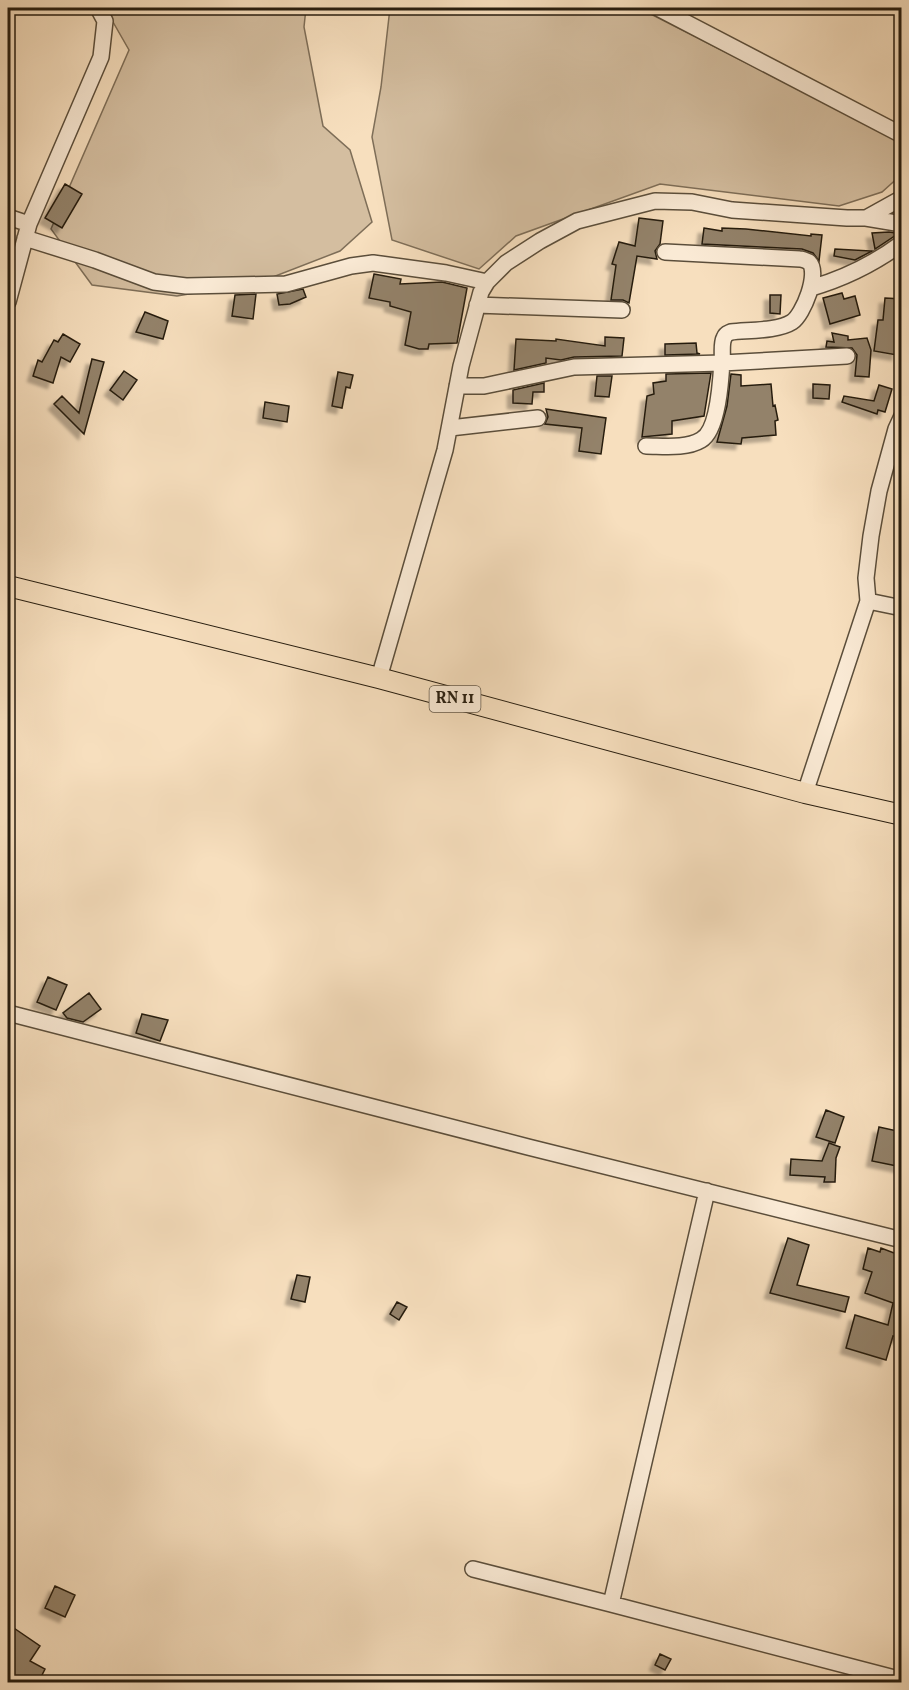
<svg xmlns="http://www.w3.org/2000/svg" width="909" height="1690" font-family="Vollkorn,serif">
  <style>
    .green { fill: #d4bea0; stroke: #7e6e58; stroke-width: 1.5 }
    .building { fill: #93826a; stroke: #271d0f; stroke-width: 1.5; filter: url(#shadow) }
    .lines { fill: none; stroke-linecap: round; stroke-linejoin: round }
    .minor-casing { stroke: #5b4e3b; stroke-width: 18 }
    .major-casing { stroke: #271d0f; stroke-width: 22 }
    .minor { stroke: #faead5; stroke-width: 15 }
    .major { stroke: #f7dfbe; stroke-width: 20 }
    .labels { text-anchor: middle; dominant-baseline: central; stroke-width: 4.5; stroke-linejoin: round; paint-order: stroke }
    .shield { fill: #faead5; stroke: #665a4a; stroke-width: 1.5 }
    .shield-label { font-size: 16px; font-weight: bold; fill: #271d0f }
  </style>
  <defs>
    <filter id="shadow"><feDropShadow dx="-5.5" dy="5.5" stdDeviation="1.5" flood-color="#0004"/></filter>
  </defs>
  <rect width="100%" height="100%" fill="#f7dfbe"/>
  <filter id="stains"><feTurbulence type="fractalNoise" baseFrequency=".00333" numOctaves="4"/><feColorMatrix values="0 0 0 0 .2 0 0 0 0 .09 0 0 0 0 .02 0 0 0 .5 -.17"/></filter>
  <radialGradient id="worn" r=".72"><stop offset=".6" stop-color="#630" stop-opacity="0"/><stop offset="1" stop-color="#630" stop-opacity=".3"/></radialGradient>
  <path class="green" d="M105,8H306L304,27L323,126L350,150L372,222L340,251L260,282L177,296L92,285L51,229L129,50Z
    M390,8H639L901,142V175L882,192L839,206L660,184L516,236L479,269L392,240L372,137L381,87Z"/>
  <path class="building" d="M65,184L82,194L62,228L45,218Z
    M639,218L663,221L660,244L655,251L657,259L637,256L629,303L623,300H611L616,265L612,264L619,242L635,246Z
    M704,228L722,231V228L746,229L811,236V234L822,235L819,261L813,253L802,249L702,244Z
    M889,232L896,233V235L875,249L872,233Z
    M835,249L872,251L855,260L834,256Z
    M374,274L401,279L400,284L442,282L467,288L457,343L429,344L428,349H419L405,345L411,312L390,306V302L369,298Z
    M303,289L306,297L290,304L279,305L277,294Z
    M842,293L844,299L855,296L860,315L830,324L823,298Z
    M256,294L253,319L232,316L235,295Z
    M770,295H781L780,314L770,313Z
    M885,298L902,299V327L897,355L874,351L878,320H883Z
    M145,312L168,321L163,339L136,332Z
    M832,333L848,336V340L867,338L871,350L869,377L855,376L857,355L852,348L826,347L827,341L834,342Z
    M63,334L80,344L70,362L61,357L53,383L33,376L38,360L42,362L54,340L58,342Z
    M605,337L624,338L622,356L574,357L561,360L546,358V363L514,370L516,339L556,341V339L605,346Z
    M696,343L697,353L700,354L665,355V344Z
    M92,359L104,362L84,434L54,404L62,396L79,413Z
    M124,371L137,380L123,400L110,390Z
    M338,372L353,375L350,388L346,387L342,408L332,406Z
    M711,373L704,416L672,421V434L642,437L647,396L654,394L653,383L666,381V374Z
    M731,374L741,375V386L771,384L773,406L775,405L778,420L775,421L776,435L742,438L741,444L717,442L727,406Z
    M597,376H612L609,397L595,396Z
    M544,383V392H533L532,404L513,403V390Z
    M813,384L830,385L829,399L813,398Z
    M879,385L892,389L885,412L878,410L877,414L842,402L844,396L874,401Z
    M265,402L289,406L287,422L263,418Z
    M546,409L606,418L601,454L579,451L582,428L545,424L548,417Z
    M48,977L67,985L56,1010L37,1002Z
    M89,993L101,1009L83,1022L67,1018L63,1013Z
    M142,1014L168,1020L160,1041L136,1033Z
    M826,1110L844,1117L835,1143L816,1137Z
    M879,1127L902,1132V1167L872,1161Z
    M829,1143L840,1147L836,1158L835,1182H824L825,1177L790,1175L791,1159L822,1161Z
    M788,1238L809,1245L797,1285L849,1297L845,1312L770,1293Z
    M868,1248L880,1252L881,1248L902,1256V1272L897,1283L902,1284V1338L893,1336L886,1360L846,1348L855,1315L888,1325L893,1303L865,1293L872,1272L863,1269Z
    M297,1275L310,1277L305,1302L291,1299Z
    M397,1302L407,1307L399,1320L390,1314Z
    M55,1586L75,1595L65,1617L45,1608Z
    M8,1624L40,1646L30,1661L45,1669L38,1683H8Z
    M660,1654L671,1659L665,1670L655,1665Z"/>
  <g class="lines">
    <defs>
      <path id="minor" d="M658,8L902,135
        M8,217L29,224
        M866,218L902,224
        M25,238L95,260L154,282L186,286L286,284L351,266L373,263L446,273L487,282
        M811,288C842,279 875,263 902,243
        M8,302L29,224L101,57L105,21L98,8
        M477,305L622,310
        M457,386H484L574,367L722,363L847,356
        M450,428L538,418
        M646,446C663,446 686,449 701,440C718,431 721,379 722,361C723,354 721,344 724,338C726,333 727,334 731,332C748,330 778,331 792,322C803,315 820,273 809,262C807,261 802,259 800,259L665,252
        M868,601L866,578L871,536L879,491L896,429L902,416
        M379,678L445,450L461,366L481,292L487,282L506,263L540,241L577,221L655,201L692,202L732,210L847,218H866L902,198
        M805,793L868,601L902,608
        M8,1013L528,1147L902,1240
        M707,1191L611,1604L902,1680
        M473,1569L611,1604"/>
      <path id="major" d="M8,586L379,678L805,793L902,815"/>
    </defs>
    <use href="#minor" class="minor-casing"/>
    <use href="#major" class="major-casing"/>
    <use href="#minor" class="minor"/>
    <use href="#major" class="major"/>
  </g>
  <g class="labels">
    <rect class="shield" x="429.5" y="686" width="51" height="26" rx="4.5"/>
    <g class="shield-label">
      <text x="455" y="699">RN 11</text>
    </g>
  </g>
  <rect width="909" height="1690" fill="none" stroke="#f7dfbe" stroke-width="30"/>
  <rect x="9" y="9" width="891" height="1672" fill="none" stroke="#271d0f" stroke-width="3"/>
  <rect x="15" y="15" width="879" height="1660" fill="none" stroke="#271d0f" stroke-width="1.5"/>
  <rect width="100%" height="100%" filter="url(#stains)"/>
  <rect width="100%" height="100%" fill="url(#worn)"/>
</svg>
